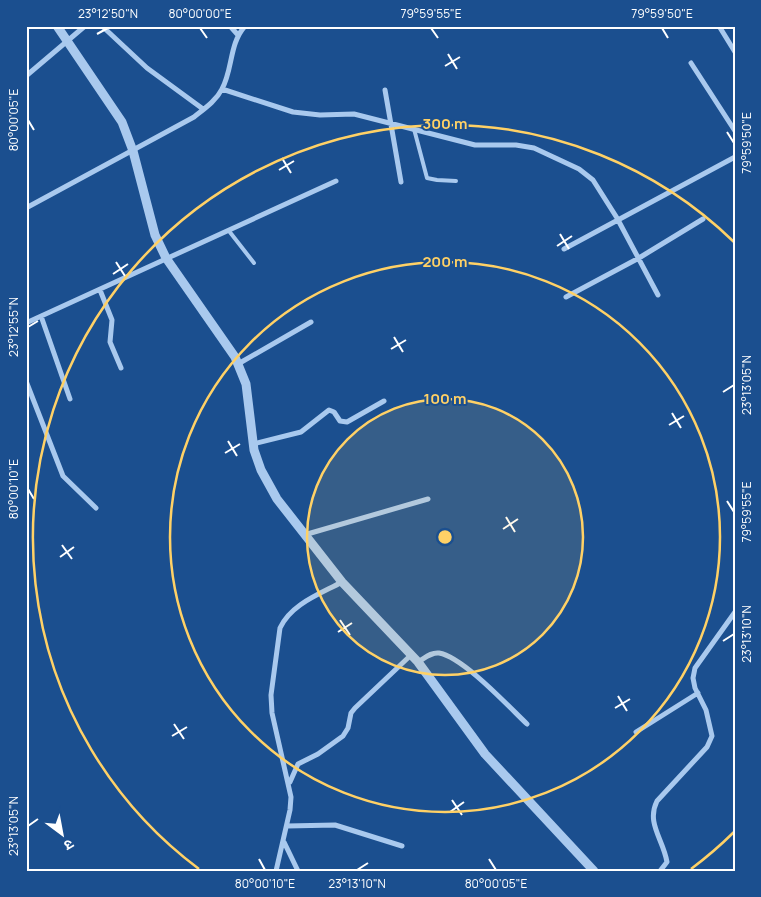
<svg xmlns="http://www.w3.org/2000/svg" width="761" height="897" font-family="Manrope,'Noto Sans Devanagari',sans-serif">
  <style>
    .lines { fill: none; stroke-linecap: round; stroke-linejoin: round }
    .service { stroke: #a9c9ee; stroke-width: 4 }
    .minor { stroke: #a9c9ee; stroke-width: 5 }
    .tertiary { stroke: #a9c9ee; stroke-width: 9 }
    .ticks { fill: none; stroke: #fff; stroke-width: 2 }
    .ring { fill: none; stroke: #ffd166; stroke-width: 2.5 }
    .centre { fill: #ffd166; stroke: #1b4f8f; stroke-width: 2.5 }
    .ring-label { font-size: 15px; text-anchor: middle; font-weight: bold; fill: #ffd166; stroke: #1b4f8f; stroke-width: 4; stroke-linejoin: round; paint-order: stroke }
    .neatline { fill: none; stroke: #fff; stroke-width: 2 }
    .ticks-label { font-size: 12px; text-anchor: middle; fill: #fff }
  </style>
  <rect width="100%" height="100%" fill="#1b4f8f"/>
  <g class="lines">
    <path class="service" d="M414,129L427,178L437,180L456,181
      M229,231L254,263"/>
    <path class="minor" d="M102,26L147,68L203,109
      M230,26L238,35
      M719,26L735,52
      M691,63L735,131
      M26,76L85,26
      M222,89L293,112L320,115L354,114L475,145H516L534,148L579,169L593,180L617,218L658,295
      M385,90L401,182
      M26,208L194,117C204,109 216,101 222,89C233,69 229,44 245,26
      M564,249L735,157
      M100,290L112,320L110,342L121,368
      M566,297L639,258L703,219
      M41,316L70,399
      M26,323L336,181
      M238,364L311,322
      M26,381L63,476L96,508
      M253,444L301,432L329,410L334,412L340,421L347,422L384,401
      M304,535L428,499
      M418,662C425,658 431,652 439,653C463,657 509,707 527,724
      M636,732L698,693
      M290,782L298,764L318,754L343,736L348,728L351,713L355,708L411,655
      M287,826L335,825L402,846
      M284,842L298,871
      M276,871L290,810L291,797L272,713L271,695L280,628C291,604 320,594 342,582
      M660,871L667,862C663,839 646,823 657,801L707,747L712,736L706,710L695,688L693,678L695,668L735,612"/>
    <path class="tertiary" d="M57,26L122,122L133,151L155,235L166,258L235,357L246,384L254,450L261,470L277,499L342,582L418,662L485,754L594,871"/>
  </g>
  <path class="ticks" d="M200,28L207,38M431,28L438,38M662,28L668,38M97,34L108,28M448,54L457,69M445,66L460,57M28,120L34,130M727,132L734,143M282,158L291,173M279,170L294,161M560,234L569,249M557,246L572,236M116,262L125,276M113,274L128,264M28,327L38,321M394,337L403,352M391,349L406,340M723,392L734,385M672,413L681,428M669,425L684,416M228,441L237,456M225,453L240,444M28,489L34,499M727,501L734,512M506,517L515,532M503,529L518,519M62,545L72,559M60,557L74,547M340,620L350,635M338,632L352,623M723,641L734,634M618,696L627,711M615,708L630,699M174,724L184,739M172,736L187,727M452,800L462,815M450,812L464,802M28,826L38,819M259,859L265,870M489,859L496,870M357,870L368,863"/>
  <circle cx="445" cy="537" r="138" fill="#ffd166" fill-opacity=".12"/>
  <g class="ring">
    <circle cx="445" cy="537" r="138"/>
    <circle cx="445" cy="537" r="275"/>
    <path d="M734 832A413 413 0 0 1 691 869M199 869A413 413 0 1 1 734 242"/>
  </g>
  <circle cx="445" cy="537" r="8" class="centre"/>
  <g class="ring-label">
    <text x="445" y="129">300 m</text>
    <text x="445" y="267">200 m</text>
    <text x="445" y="404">100 m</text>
  </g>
  <rect width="761" height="897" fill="none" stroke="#1b4f8f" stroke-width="55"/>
  <g transform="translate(62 834) rotate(148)" stroke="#1b4f8f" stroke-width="4" paint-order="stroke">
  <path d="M0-4L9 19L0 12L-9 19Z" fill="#ffffff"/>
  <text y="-8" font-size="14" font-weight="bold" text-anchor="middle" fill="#ffffff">उ</text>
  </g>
  <rect x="28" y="28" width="706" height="842" class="neatline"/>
  <g class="ticks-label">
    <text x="108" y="18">23°12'50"N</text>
    <text x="200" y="18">80°00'00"E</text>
    <text x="431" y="18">79°59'55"E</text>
    <text x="662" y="18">79°59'50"E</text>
    <text transform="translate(14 120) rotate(-90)" y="4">80°00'05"E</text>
    <text transform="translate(747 143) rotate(-90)" y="4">79°59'50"E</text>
    <text transform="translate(14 327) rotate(-90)" y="4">23°12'55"N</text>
    <text transform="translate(747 385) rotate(-90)" y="4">23°13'05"N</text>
    <text transform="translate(14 489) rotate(-90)" y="4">80°00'10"E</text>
    <text transform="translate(747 512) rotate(-90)" y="4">79°59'55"E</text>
    <text transform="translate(747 634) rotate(-90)" y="4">23°13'10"N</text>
    <text transform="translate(14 826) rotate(-90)" y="4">23°13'05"N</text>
    <text x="265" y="888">80°00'10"E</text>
    <text x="357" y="888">23°13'10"N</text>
    <text x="496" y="888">80°00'05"E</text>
  </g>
</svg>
